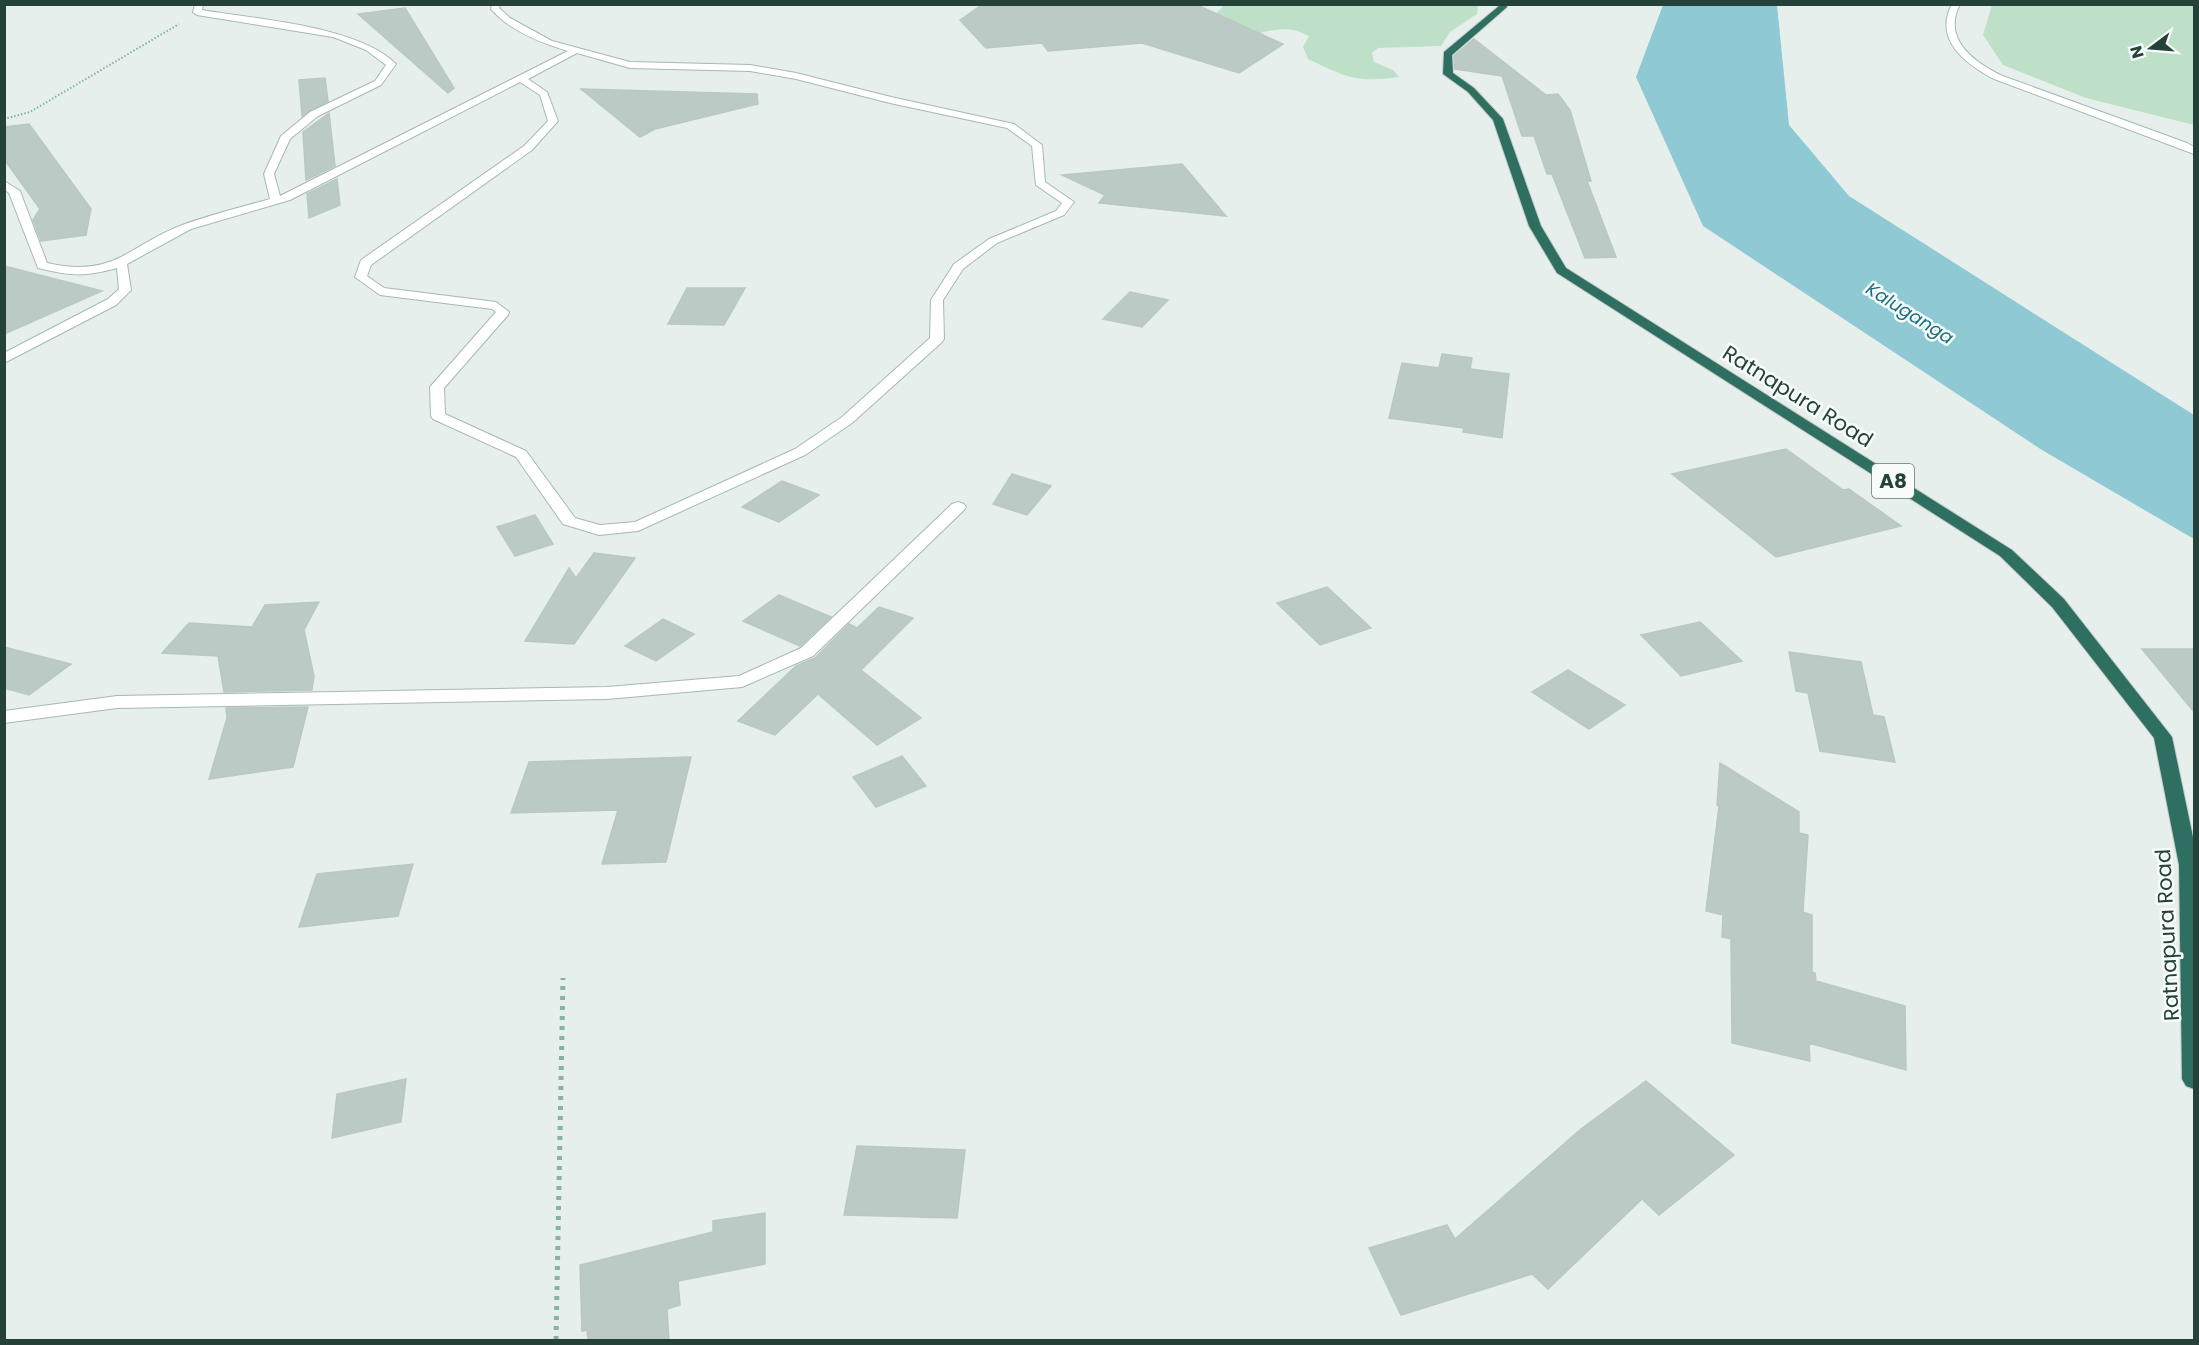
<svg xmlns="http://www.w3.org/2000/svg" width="2199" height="1345" font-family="Poppins,sans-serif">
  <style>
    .green { fill: #bfe0c8 }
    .water { fill: #8ec9d4 }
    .building { fill: #bbcac4; stroke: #b8c9c2; stroke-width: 1.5 }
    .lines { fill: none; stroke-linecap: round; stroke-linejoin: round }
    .street-casing { stroke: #a8b8b2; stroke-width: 2 }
    .secondary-casing { stroke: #a4bbb3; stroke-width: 2 }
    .highway-casing { stroke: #c2cac8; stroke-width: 2 }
    .path-far1 { stroke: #86b3a5; stroke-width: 2; stroke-dasharray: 1.5 2; stroke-linecap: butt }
    .path { stroke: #86b3a5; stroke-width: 5; stroke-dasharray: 4 6; stroke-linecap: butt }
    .street { fill: #fff; fill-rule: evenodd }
    .secondary { fill: #fff; fill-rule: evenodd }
    .highway { fill: #2f6f62; fill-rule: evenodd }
    .labels { text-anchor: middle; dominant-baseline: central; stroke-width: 5; stroke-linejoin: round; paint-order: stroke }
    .far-water-label { font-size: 18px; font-style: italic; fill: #1c6f80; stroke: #f7fbf9 }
    .shield { fill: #f7fbf9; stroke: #637a73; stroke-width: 1.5 }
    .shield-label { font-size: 20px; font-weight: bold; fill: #24423a }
    .street-label { font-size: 21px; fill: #24423a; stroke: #f7fbf9 }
  </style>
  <rect width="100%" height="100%" fill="#e6efeb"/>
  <path class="green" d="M1218,5H1478L1477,14L1450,32L1441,46L1378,48L1372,53L1374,62L1393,70L1399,77C1355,83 1346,77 1308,59L1303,47L1309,36C1288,24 1269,30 1248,37L1214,15L1223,7Z
    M1992,5H2194V125L2086,98L2003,65L1983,35Z"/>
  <path class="water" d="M1663,5H1777L1789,125L1849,196L2194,415V539L2042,450L1703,226L1636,77Z"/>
  <path class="building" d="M983,4H1195L1283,44L1239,73L1142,43L1048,51L1042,43L986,48L960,20Z
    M405,8L454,88L448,93L358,14Z
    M1474,39L1546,95L1558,94L1570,110L1591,181H1587L1616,257L1585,258L1552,174H1547L1534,136H1522L1502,76L1455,69L1454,56Z
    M325,78L328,101L302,116L299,80Z
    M581,89L757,94L758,104L655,129L640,137Z
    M329,113L335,166L306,180L303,132Z
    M29,124L91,209L86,235L41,241L33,220L40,209L4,159V127Z
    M1182,164L1226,216L1099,203L1105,195L1062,175Z
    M337,179L340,205L309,218L307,194Z
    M4,266L102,291L4,334Z
    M687,288H745L724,325L668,324Z
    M1130,292L1168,300L1142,327L1103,319Z
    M1442,354L1472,358L1470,369L1509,374L1502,438L1463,432L1464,428L1389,418L1402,363L1439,368Z
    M1786,449L1843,490L1849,489L1901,526L1776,557L1672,474Z
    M1012,474L1051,486L1027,515L993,504Z
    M782,481L819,495L779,522L742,507Z
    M535,515L553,544L515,556L497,527Z
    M594,553L635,558L574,644L525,641L569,568L576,578Z
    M1327,587L1371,628L1320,645L1277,603Z
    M779,595L831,617L800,646L743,621Z
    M319,602L304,630L314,676L312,690L224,692L218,656L162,653L189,623L252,627L265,605Z
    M879,607L913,618L861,670L921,718L877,745L818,694L775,735L738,721L796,666L815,658L849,624L857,628Z
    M663,619L694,634L656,661L625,646Z
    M1700,622L1742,661L1681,676L1641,635Z
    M4,647L71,664L29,695L4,688Z
    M2142,649H2194V712Z
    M1789,652L1861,662L1873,715L1884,717L1895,762L1820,751L1808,693L1796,691Z
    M1568,670L1625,705L1589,729L1532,692Z
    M308,707L293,767L209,779L227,718L226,708Z
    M902,756L926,786L876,807L853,777Z
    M691,757L666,862L602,864L618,810L511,813L529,762Z
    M1720,763L1799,812V833L1808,835L1803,912L1812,915V972L1815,973L1816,981L1905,1006L1906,1070L1809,1043L1810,1061L1732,1043L1731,939L1722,937L1723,915L1706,911L1719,806L1717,805Z
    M413,864L398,916L299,927L317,874Z
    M406,1079L401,1122L332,1138L337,1094Z
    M1646,1081L1734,1155L1659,1215L1642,1199L1548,1289L1532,1274L1401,1315L1369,1248L1447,1225L1455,1239L1581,1129Z
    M857,1146L965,1150L957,1218L844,1215Z
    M765,1213V1264L678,1281L680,1305L667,1309L669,1341H588L587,1330L582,1331L580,1265L713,1232V1221Z"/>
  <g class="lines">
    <defs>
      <path id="street" d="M195,4H203L202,10C255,19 358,26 396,64L381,85L318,116L290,139L274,174L280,196L568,51C541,43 510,31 491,9L492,4H500L499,8L510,18L552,41L630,62L750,65L796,73L891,97L1014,124L1042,145L1045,182L1074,202L1064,215L997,243L963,269L943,300L944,339L942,342L852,423L805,455L638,531L599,535L563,524L516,457L433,419L431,416L430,387L496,312L492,309L380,295L355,277L361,260L524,146L548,121L540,95L520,82L290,200L191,229L127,264L131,290L116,305L4,363V353L108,299L119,289L117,268C84,277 71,276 38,268L9,193L4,189V181L20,191L47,263C116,279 129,244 185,224C213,214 242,207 270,199L264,174L281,136L310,112L375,81L386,65L366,50L333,37L197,15L193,12ZM577,53L630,68L750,71L796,79L890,103L1007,128L1032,146L1036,185L1062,203L1056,211L989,239L954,264L931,300L930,338L842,417L795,449L635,522L600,525L575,518L526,451L445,414L444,388L508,315L509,312L496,302L384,288L367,276L371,265L532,150L558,121L547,92L528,79Z
        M958,502L964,504L966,507L964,510L813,656L742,687L607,699L117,708L4,723V711L117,696L607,687L739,676L801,648L952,504Z"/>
      <path id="secondary" d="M1952,4H1960C1942,39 1973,61 2000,75L2187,143L2194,147V154L1994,79C1966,64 1933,40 1952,4Z"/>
      <path id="highway" d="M1498,4H1506L1507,7L1452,55L1453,73L1474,88L1503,119L1541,226L1566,268L2012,550L2064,599L2172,737L2194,842V1089L2186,1086L2182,1079L2179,865L2154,738L2052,607L2000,556L1557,273L1529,226L1493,120L1468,92L1443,74L1444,52L1499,6Z"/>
    </defs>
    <use href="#street" class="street-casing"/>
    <use href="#secondary" class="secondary-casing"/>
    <use href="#highway" class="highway-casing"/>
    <path class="path-far1" d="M4,119L30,112L179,24"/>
    <path class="path" d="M556,1340L563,978"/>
    <use href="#street" class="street"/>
    <use href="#secondary" class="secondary"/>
    <use href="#highway" class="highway"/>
  </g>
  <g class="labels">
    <g class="far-water-label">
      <text transform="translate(1910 313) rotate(32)">Kaluganga</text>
    </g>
    <rect class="shield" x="1872" y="464" width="42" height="34" rx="4.5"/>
    <g class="shield-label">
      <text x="1893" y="481">A8</text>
    </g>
    <g class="street-label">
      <text transform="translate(1798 396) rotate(32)">Ratnapura Road</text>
      <text transform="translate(2167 935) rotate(-93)">Ratnapura Road</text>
    </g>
  </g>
  <rect width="2199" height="1345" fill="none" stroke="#24423a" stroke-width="12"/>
  <g transform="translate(2151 48) rotate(254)" stroke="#f7fbf9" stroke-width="4.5" paint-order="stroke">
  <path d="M0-4.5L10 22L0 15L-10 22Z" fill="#24423a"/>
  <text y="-9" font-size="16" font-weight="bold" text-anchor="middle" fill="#24423a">N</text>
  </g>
</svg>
